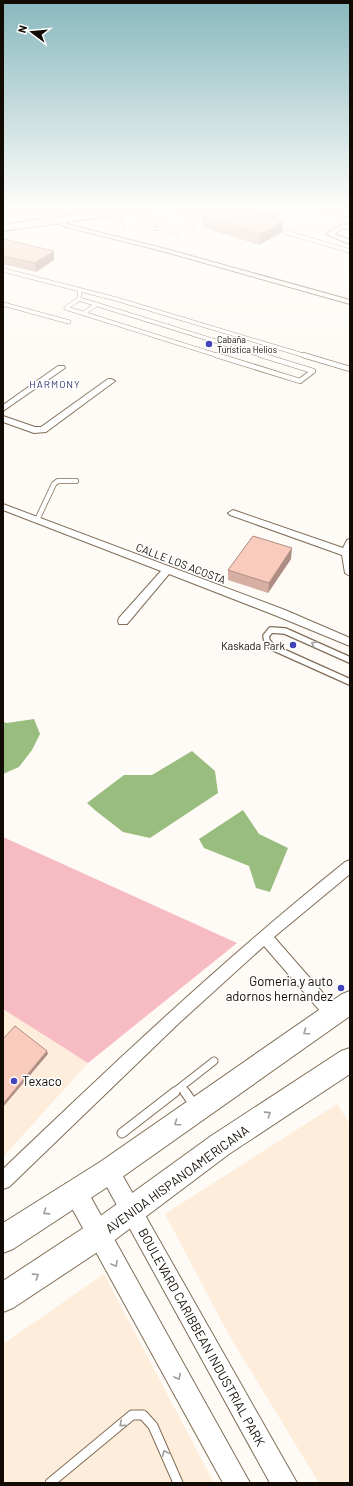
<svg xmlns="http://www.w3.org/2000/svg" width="353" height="1486" font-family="Barlow,sans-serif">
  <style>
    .built { fill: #feeddb }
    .green { fill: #f7bbc4 }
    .water { fill: #99bd7e }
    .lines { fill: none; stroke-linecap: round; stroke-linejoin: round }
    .service-far4-casing { stroke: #816e58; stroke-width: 4.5 }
    .service-far3-casing { stroke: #816e58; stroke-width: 6 }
    .service-far2-casing { stroke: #816e58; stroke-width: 8 }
    .service-far1-casing { stroke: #816e58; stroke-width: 9 }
    .service-casing { stroke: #816e58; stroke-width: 11 }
    .minor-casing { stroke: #816e58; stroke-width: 2 }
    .tertiary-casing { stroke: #816e58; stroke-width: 2 }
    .primary-casing { stroke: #816e58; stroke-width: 2 }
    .motorway-casing { stroke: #816e58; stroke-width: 2 }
    .service-far4 { stroke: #fff; stroke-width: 3.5 }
    .service-far3 { stroke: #fff; stroke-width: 4.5 }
    .service-far2 { stroke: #fff; stroke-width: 5.5 }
    .service-far1 { stroke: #fff; stroke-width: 7 }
    .service { stroke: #fff; stroke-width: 9 }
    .minor { fill: #fff; fill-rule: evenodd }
    .tertiary { fill: #fff; fill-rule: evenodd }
    .primary { fill: #fff; fill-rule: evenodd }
    .motorway { fill: #fff; fill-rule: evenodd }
    .wall { fill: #d6afa2 }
    .shaded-wall { fill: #ae8e84 }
    .building { fill: #f9cbbc; stroke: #ae8e84 }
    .oneway { stroke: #a09d9b }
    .poi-dot { fill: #4444ba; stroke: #fff; stroke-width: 1.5 }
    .labels { text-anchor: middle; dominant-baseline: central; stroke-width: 3; stroke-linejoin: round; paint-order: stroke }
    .far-poi-label { font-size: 9px; fill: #120b04; stroke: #fff; text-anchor: start }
    .far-neighbourhood-label { font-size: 10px; letter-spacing: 1px; fill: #323772; stroke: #fff }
    .street-label { font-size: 11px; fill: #120b04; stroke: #fff }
    .poi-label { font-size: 11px; fill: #120b04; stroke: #fff; text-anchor: end }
    .near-poi-label { font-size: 13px; fill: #120b04; stroke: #fff; text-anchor: end }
    .near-street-label { font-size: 13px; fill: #120b04; stroke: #fff }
  </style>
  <rect width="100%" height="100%" fill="#fefaf5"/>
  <path class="built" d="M3,1009L88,1063L3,1157Z
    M337,1104L350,1124V1483H319L229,1335L165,1214Z
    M104,1274L214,1483H3V1344Z"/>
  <path class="green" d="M3,837L237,943L88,1063L3,1009Z"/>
  <path class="water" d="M34,719L40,734L32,750L19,767L3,774V722L7,723Z
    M192,751L215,771L218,793L150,838L123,832L96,811L87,803L124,775H152Z
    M243,810L259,834L288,848L270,892L256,888L249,866L204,848L199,839Z"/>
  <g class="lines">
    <defs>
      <path id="service-far4" d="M183,208L196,214
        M321,208L349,215
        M141,209L163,228L177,233
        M117,212L121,218L117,223L124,228
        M148,216L141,217L139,220L152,229L163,228
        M193,228L187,223C195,212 205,211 218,214
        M275,229L350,251
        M3,270L116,299L306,356
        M79,299L264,356
        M79,299L66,308L219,356
        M79,299L80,290
        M3,304L69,322
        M84,313L97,304"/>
      <path id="service-far3" d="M216,355L300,381L313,371L261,355
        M303,355L350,369
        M37,520L54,484L58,481H76"/>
      <path id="service-far2" d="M350,660L285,631L271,630L266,636L267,641L272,647L350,682"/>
      <path id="service-far1" d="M182,1087L186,1093
        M173,1093L214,1061"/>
      <path id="service" d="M185,1092L195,1106
        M122,1133L175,1092
        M50,1483L132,1415H143L153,1426L178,1483"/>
      <path id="minor" d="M57,219L70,225L166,249L350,300V304L162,251L66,227L55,222V220Z
        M343,224L350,225V229L344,228L334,234L350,240V244L326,234Z
        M58,366H64L65,368L3,411V405Z
        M108,379H111L115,381L46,432L34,433L3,422V416L35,427H41Z
        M3,504L285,610L350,638V646L277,616L169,574L127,624H119L118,621L119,618L161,571L3,510Z
        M233,510L343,548L347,540L350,539V576L345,573L342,555L230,515L228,513Z
        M350,860V874L274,937L337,1009L340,1014L337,1019L332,1021L327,1019L264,946L178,1024L9,1187L3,1189V1169C114,1063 225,958 345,862Z"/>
      <path id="tertiary" d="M109,1160L116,1164L297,1483H270L102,1178L98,1171L102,1164Z
        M76,1182L84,1185L250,1483H223L68,1201L65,1193L68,1185Z"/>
      <path id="primary" d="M350,991V1016L118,1180L13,1249L3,1253V1223L100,1162L342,994Z
        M350,1048V1074L229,1154L108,1245L13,1308L3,1312V1281L88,1225L211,1136L341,1051Z"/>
      <path id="motorway" d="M6,208H48L56,213L53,218L122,208H151L146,211L3,231V225L40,219L44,214C31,209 18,215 6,212L5,210Z"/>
    </defs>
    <use href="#service-far4" class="service-far4-casing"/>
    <use href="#service-far3" class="service-far3-casing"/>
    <use href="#service-far2" class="service-far2-casing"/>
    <use href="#service-far1" class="service-far1-casing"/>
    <use href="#service" class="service-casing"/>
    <use href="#minor" class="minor-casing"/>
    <use href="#tertiary" class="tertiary-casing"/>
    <use href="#primary" class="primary-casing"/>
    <use href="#motorway" class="motorway-casing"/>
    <use href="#service-far4" class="service-far4"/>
    <use href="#service-far3" class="service-far3"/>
    <use href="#service-far2" class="service-far2"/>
    <use href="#service-far1" class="service-far1"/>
    <use href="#service" class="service"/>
    <use href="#minor" class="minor"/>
    <use href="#tertiary" class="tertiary"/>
    <use href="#primary" class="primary"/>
    <use href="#motorway" class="motorway"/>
  </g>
  <path class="wall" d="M237,208H275L279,209L278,218L275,219L283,222L282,232L259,245L202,227V217Z
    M3,239L54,251V260L36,272L3,264Z
    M291,559L268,593L228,580V570Z"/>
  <path class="shaded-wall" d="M279,209L278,218L265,224V216Z
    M283,222L282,232L259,245L260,234Z
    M54,251V260L36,272L35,263Z
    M292,548L291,559L268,593L269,583Z
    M47,1051L48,1054L3,1107V1104Z"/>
  <path class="building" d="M220,208H236L283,222L260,234L202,217Z
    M240,208H275L279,209L265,216Z
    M3,239L54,251L35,263L3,256Z
    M253,536L292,548L269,583L228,570Z
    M15,1026L47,1051L3,1104V1039Z"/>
  <defs><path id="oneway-chevron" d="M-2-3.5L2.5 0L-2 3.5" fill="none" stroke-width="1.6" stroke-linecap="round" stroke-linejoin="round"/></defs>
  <g class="oneway">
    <use href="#oneway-chevron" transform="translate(314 644) rotate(-156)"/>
    <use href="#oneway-chevron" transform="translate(306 1032) rotate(145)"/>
    <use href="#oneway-chevron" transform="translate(268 1114) rotate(-33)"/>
    <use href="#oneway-chevron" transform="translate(177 1123) rotate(145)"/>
    <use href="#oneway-chevron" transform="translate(46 1212) rotate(147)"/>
    <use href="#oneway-chevron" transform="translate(115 1264) rotate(61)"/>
    <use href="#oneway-chevron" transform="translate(36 1276) rotate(-33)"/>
    <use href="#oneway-chevron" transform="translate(178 1377) rotate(61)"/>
    <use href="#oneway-chevron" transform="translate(122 1424) rotate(140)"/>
    <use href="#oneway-chevron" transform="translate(165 1453) rotate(-114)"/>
  </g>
  <linearGradient id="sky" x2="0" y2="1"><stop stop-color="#88b8be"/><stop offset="0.5" stop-color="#fffdfa"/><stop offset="1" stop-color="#fffdfa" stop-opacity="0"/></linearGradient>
  <rect width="353" height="416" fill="url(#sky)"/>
  <g class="poi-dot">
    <circle cx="209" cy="344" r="4"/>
    <circle cx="293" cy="645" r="4"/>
    <circle cx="341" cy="988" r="4"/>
    <circle cx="14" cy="1081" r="4"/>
  </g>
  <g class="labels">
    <g class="far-poi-label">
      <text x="217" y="339">Cabaña<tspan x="217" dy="10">Turística Helios</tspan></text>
    </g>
    <g class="far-neighbourhood-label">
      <text x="55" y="384">HARMONY</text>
    </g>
    <g class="street-label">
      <text transform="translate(181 563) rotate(21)">CALLE LOS ACOSTA</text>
    </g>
    <g class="poi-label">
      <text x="285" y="645">Kaskada Park</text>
    </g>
    <g class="near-poi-label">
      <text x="333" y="981">Gomeria y auto<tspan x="333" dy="15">adornos hernandez</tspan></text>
      <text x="22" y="1081" text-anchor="start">Texaco</text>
    </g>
    <g class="near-street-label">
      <text transform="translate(177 1179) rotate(-36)">AVENIDA HISPANOAMERICANA</text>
      <text transform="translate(202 1337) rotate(61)">BOULEVARD CARIBBEAN INDUSTRIAL PARK</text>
    </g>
  </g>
  <rect width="353" height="1486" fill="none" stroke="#120b04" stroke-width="8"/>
  <g transform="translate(32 32) rotate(286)" stroke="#ffffff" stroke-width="3" paint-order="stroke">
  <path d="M0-3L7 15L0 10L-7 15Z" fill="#120b04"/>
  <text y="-6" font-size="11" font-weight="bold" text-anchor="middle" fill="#120b04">N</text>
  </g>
</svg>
